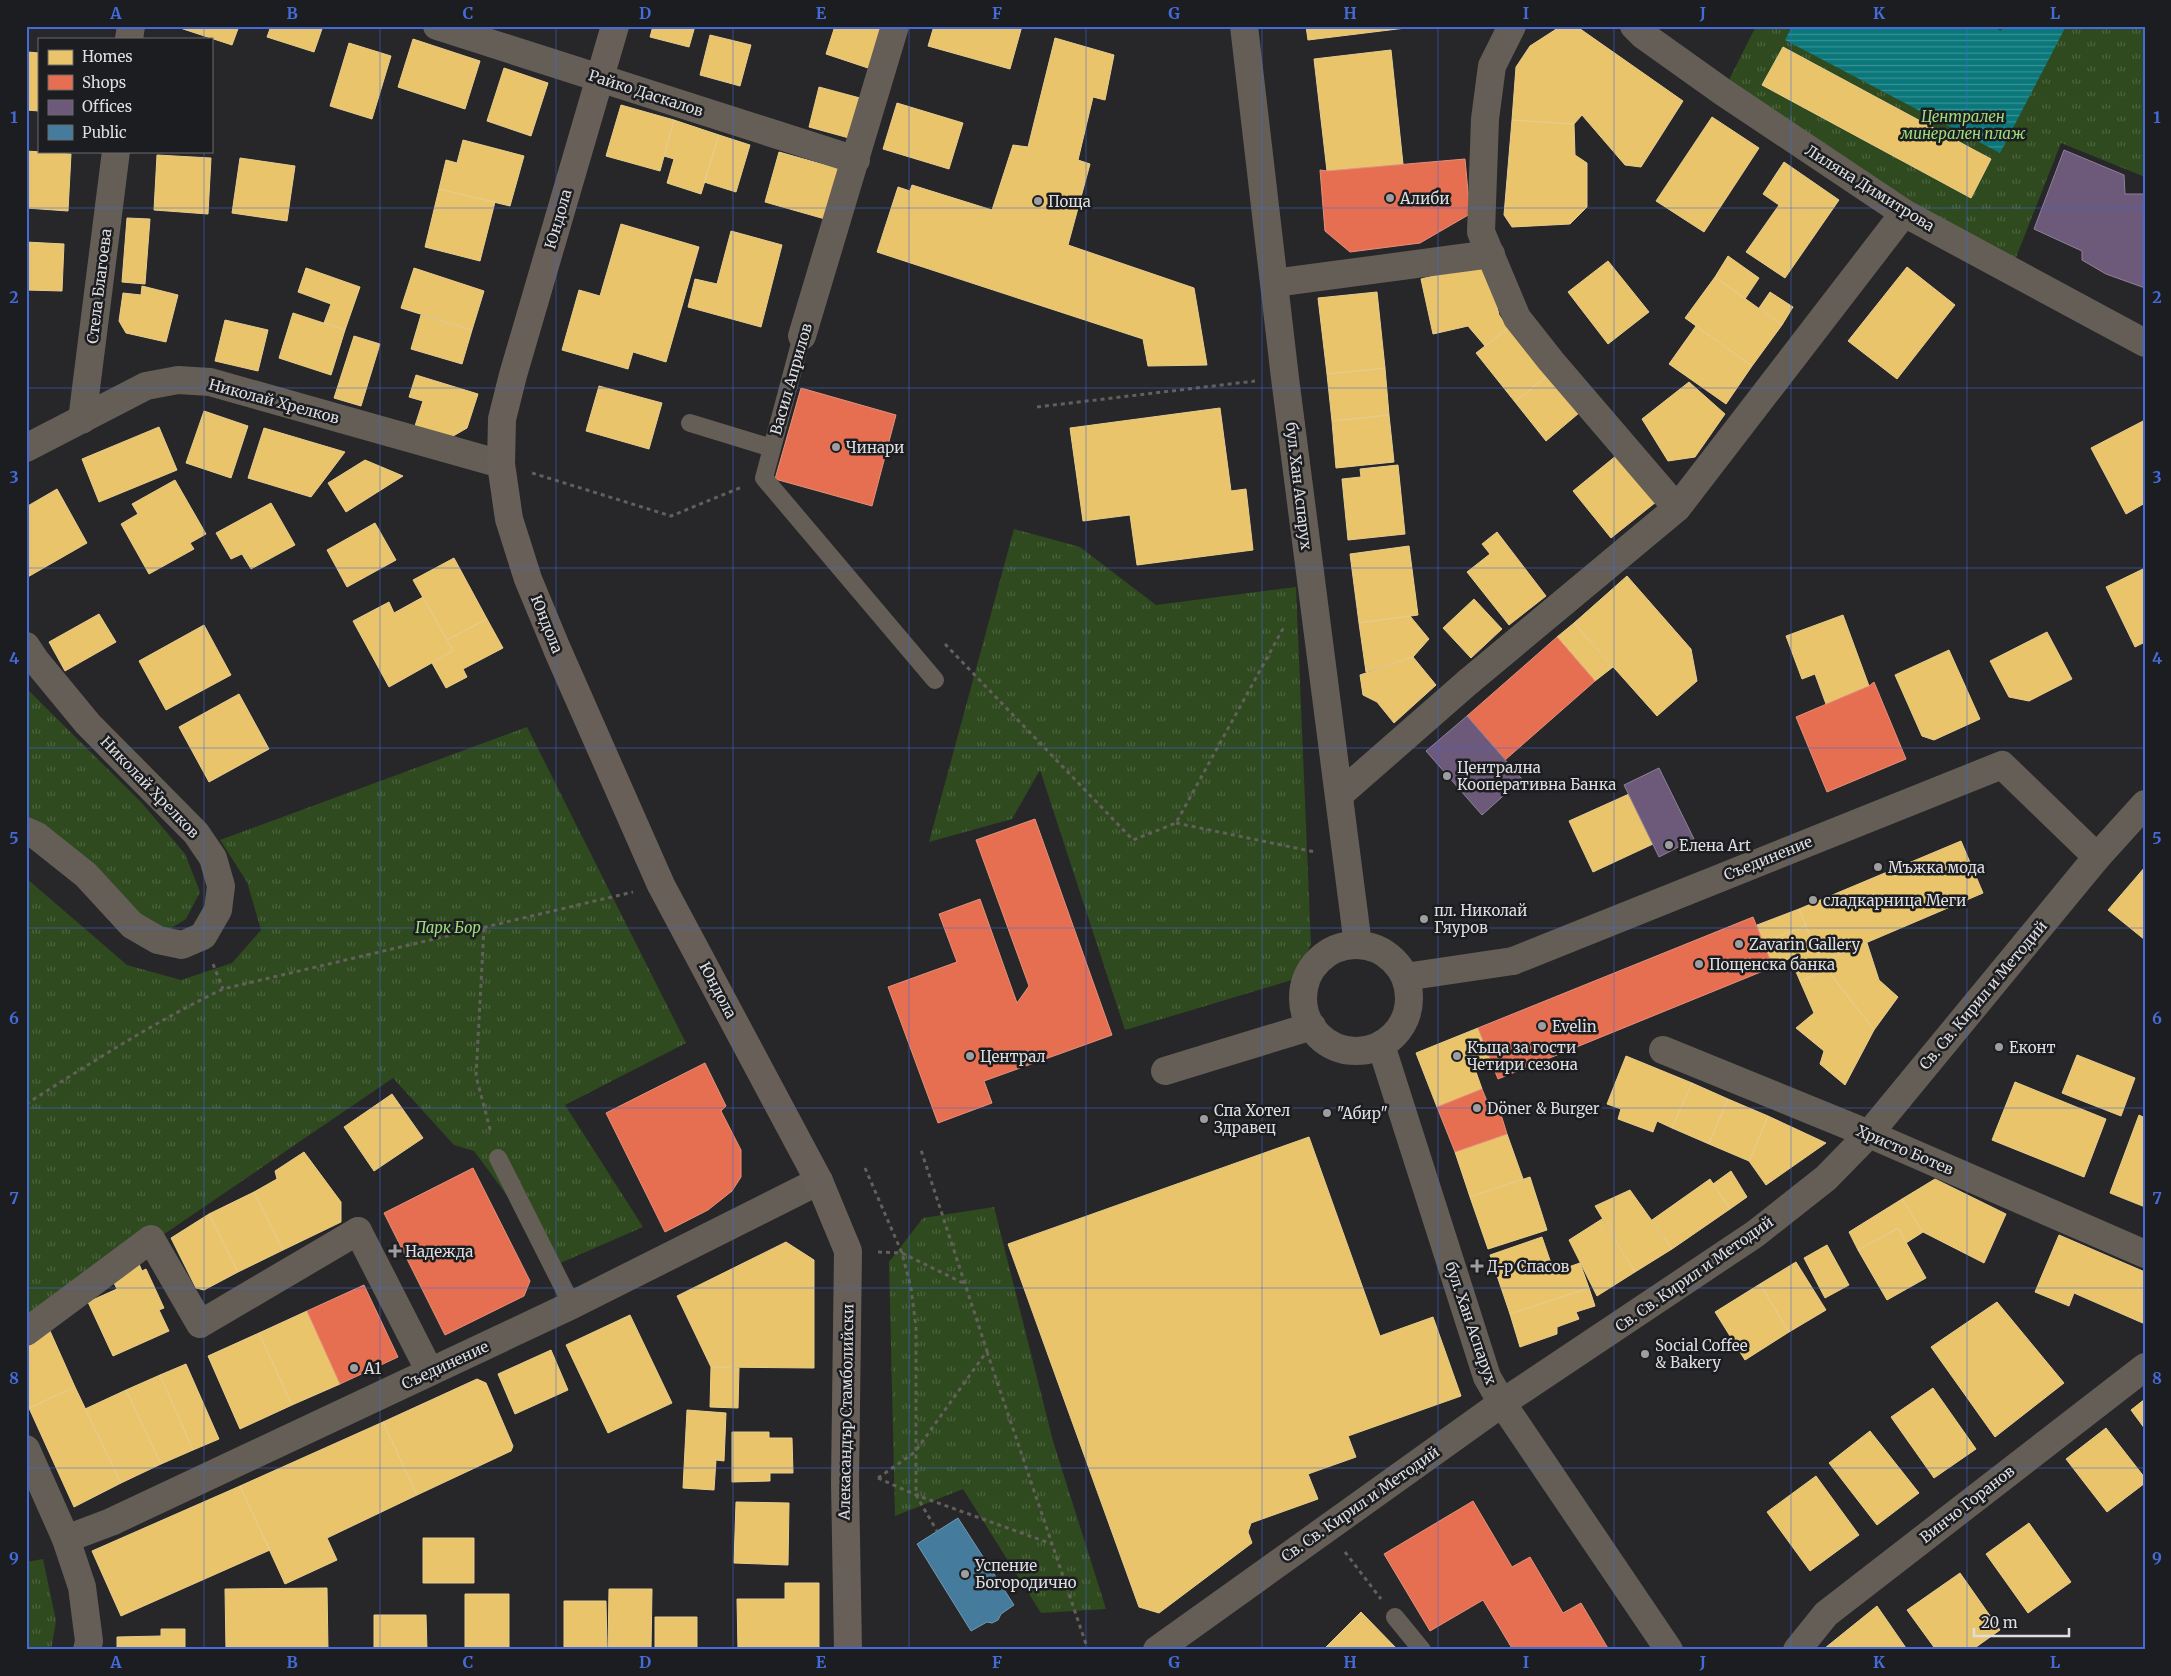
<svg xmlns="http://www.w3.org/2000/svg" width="2171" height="1676" font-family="Merriweather,serif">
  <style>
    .park { fill: url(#park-tufts) }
    .water { fill: url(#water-rules) }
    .homes { fill: #e9c46a; stroke: #e6cc8e }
    .shops { fill: #e76f51; stroke: #e4907c }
    .offices { fill: #6d597a; stroke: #8f8199 }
    .public { fill: #457b9d; stroke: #7399b1 }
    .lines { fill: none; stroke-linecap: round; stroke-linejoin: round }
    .path { stroke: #635f5b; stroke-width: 3; stroke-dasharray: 4 4; stroke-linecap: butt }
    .service { stroke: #645e56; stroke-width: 18 }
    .pedestrian { stroke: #645e56; stroke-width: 28 }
    .minor { stroke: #645e56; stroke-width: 28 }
    .tertiary { stroke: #645e56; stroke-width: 28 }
    .secondary { stroke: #686058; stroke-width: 28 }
    .grid { fill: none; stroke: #446bda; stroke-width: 1; stroke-opacity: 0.55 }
    .poi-dot { fill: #9e9ea1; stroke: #1c1d20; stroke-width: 2 }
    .labels { text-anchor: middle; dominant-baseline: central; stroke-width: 5; stroke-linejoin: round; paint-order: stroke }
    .street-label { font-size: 15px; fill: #dedee1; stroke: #1c1d20 }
    .park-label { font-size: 15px; font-style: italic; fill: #9edd7b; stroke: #1c1d20 }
    .poi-label { font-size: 15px; fill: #dedee1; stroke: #1c1d20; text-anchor: start }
    .neatline { fill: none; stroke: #446bda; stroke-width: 2 }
    .grid-label { font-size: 16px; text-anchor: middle; font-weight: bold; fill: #446bda }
  </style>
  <defs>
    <pattern id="park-tufts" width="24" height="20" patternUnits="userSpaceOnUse" patternTransform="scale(1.25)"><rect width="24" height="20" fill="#2f4a1f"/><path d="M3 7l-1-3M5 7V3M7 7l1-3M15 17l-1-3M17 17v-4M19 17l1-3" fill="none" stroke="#4d643f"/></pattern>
    <pattern id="water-rules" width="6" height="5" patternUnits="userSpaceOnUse" patternTransform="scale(1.25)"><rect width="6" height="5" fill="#0a777a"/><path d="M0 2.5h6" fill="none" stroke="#399093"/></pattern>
  </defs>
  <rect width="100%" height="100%" fill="#272729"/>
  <path class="park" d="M1756,26H2145V177L2061,143L2011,270L1723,92Z
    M1014,529L1080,547L1156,605L1296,587L1311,945L1292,980L1125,1030L1040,770L1012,819L929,842Z
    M26,688L141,802L185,854L200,892L186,919L163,933L152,929L36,822L26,817Z
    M527,727L686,1043L565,1105L643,1227L558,1264L474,1151L454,1145L393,1078L50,1312L26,1327V878L127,965L181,980L232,963L261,930L247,882L220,840Z
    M994,1207L1053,1441L1106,1609L1041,1613L963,1489L895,1516L889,1262L923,1218Z
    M43,1559L56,1621L51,1650H26V1562Z"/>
  <path class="water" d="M1792,26H1992L2001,31L2003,26H2062L2065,28L2000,153L1785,40Z"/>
  <path class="homes" d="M174,26H239L232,45Z
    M271,26H323L314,52L267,37Z
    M653,26H695L689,47L650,37Z
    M835,26H885L871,69L826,54Z
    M934,26H1022L1010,69L928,46Z
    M1306,26H1422L1308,40Z
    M1561,26H1576L1683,101L1641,167L1625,165L1582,115L1574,124L1512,120L1516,67L1530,46Z
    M710,35L751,45L740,86L700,75Z
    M1055,38L1114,55L1105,100L1093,97L1078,160L1090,164L1068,245L1194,288L1207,365L1148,366L1143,339L877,252L898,187L910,191L912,185L992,210L1013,145L1028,147Z
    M413,39L480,61L465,109L398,87Z
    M349,43L391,56L372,119L330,106Z
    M1783,47L1991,159L1971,198L1762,85Z
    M1391,50L1403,164L1327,171L1314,59Z
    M28,52L39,53V111L26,110Z
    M504,68L548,83L531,136L487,121Z
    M819,87L860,98L849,138L809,127Z
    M897,103L963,123L949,169L883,149Z
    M621,105L674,120L660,171L606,156Z
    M1712,117L1759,148L1704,232L1656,201Z
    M674,120L719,135L701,194L667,183L674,159L664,156Z
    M1512,120L1574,124L1575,155L1587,163V207L1570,224L1512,227L1504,215Z
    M719,135L750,145L736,192L704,182Z
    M463,140L524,156L510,206L439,189L446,160L457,163Z
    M26,151L71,154L68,211L26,208Z
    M779,152L839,169L825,219L765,202Z
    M157,155L211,158L208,214L154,210Z
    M240,158L295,166L287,221L232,213Z
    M1784,162L1839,200L1785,278L1746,252L1779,205L1763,194Z
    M439,189L495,202L480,261L425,247Z
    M127,218L150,219L145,284L122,282Z
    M621,224L699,247L666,362L633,352L628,369L562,350L579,290L600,296Z
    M731,231L782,245L761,327L688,307L695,279L717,284Z
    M26,242L64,244L62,291L26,290Z
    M1728,256L1759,278L1745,299L1715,277Z
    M1608,261L1649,312L1608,344L1568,292Z
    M1487,263L1499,315L1508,328L1485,346L1468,326L1433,334L1421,279Z
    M1907,267L1955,305L1897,379L1848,341Z
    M306,268L360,287L345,330L324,323L331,304L298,292Z
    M414,268L484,291L472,330L401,308Z
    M1715,277L1782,325L1752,366L1685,318Z
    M142,286L178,295L166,342L126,333L119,321L123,293L141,295Z
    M1377,292L1385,368L1327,374L1318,298Z
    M1770,292L1793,307L1782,325L1759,308Z
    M293,313L345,330L331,375L279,358Z
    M421,315L472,330L462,364L411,349Z
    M225,320L268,330L258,371L215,361Z
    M1696,326L1752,366L1726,404L1669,364Z
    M1508,328L1547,376L1515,402L1476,353Z
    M354,336L380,344L361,406L334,398Z
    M1385,368L1389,415L1332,421L1327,374Z
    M416,375L478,394L467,428L448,439L414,429L423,401L409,397Z
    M1547,376L1579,413L1546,441L1515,402Z
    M1689,382L1725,414L1695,457L1668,461L1642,419Z
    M599,386L662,403L649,449L586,431Z
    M1220,408L1231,491L1246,489L1253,550L1137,565L1130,515L1083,521L1070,428Z
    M204,411L248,426L231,478L186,463Z
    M1389,415L1394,462L1336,468L1332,421Z
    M2145,420V503L2126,514L2091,448Z
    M159,427L177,470L99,502L82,459Z
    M264,428L345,452L311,497L248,478Z
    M1617,455L1656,502L1611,538L1573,491Z
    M365,460L403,476L346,512L328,483Z
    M1398,465L1405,534L1348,540L1342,479L1361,477L1360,469Z
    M175,480L206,534L190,543L194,549L149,574L121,524L138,514L132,504Z
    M57,489L87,543L26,578V507Z
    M271,503L295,545L251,569L242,554L231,559L216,533Z
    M375,523L396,560L347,587L327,550Z
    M1497,532L1546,596L1509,625L1467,572L1490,554L1482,544Z
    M1409,546L1418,615L1359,623L1350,554Z
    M454,558L487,619L447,640L413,580Z
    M2145,568V642L2135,647L2106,587Z
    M1627,576L1691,649L1697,681L1657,716L1574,623Z
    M423,597L453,651L389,687L353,621L389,602L394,613Z
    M1474,599L1502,629L1471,658L1443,628Z
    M99,614L116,642L65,671L49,642Z
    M1843,615L1869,686L1826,704L1815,674L1802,679L1786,636Z
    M1410,616L1429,639L1413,657L1366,672L1359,623Z
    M487,619L503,648L463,669L467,677L446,688L432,663L453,651L447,640Z
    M1574,623L1613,667L1595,681L1557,637Z
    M204,625L231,675L166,710L139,661Z
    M2047,632L2072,679L2029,701L2009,697L1990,661Z
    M1949,650L1980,719L1934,740L1922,736L1895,675Z
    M1413,657L1436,685L1394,723L1377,702L1363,695L1360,675Z
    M239,694L269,749L209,782L179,727Z
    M1629,794L1653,844L1593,872L1569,821Z
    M1961,841L1983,893L1821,962L1799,909Z
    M2145,867V940L2108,910Z
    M1799,909L1806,926L1763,942L1757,925Z
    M1806,926L1821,962L1828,970L1800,981L1790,958L1773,967L1763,942Z
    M1867,943L1879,980L1898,997L1874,1030L1821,962Z
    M1828,970L1874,1030L1845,1085L1820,1064L1824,1051L1796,1028L1814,1013L1800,981Z
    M1478,1028L1493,1066L1476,1072L1482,1089L1437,1107L1416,1053Z
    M2077,1055L2135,1078L2121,1116L2062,1093Z
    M1626,1056L1692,1083L1672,1128L1657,1121L1653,1132L1618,1119L1621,1109L1607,1104Z
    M2015,1082L2106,1119L2084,1177L1992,1140Z
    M1692,1083L1728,1099L1709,1144L1672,1128Z
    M392,1094L423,1138L374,1171L344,1127Z
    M1728,1099L1768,1116L1749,1161L1709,1144Z
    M2139,1115L2145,1118V1207L2110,1193Z
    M1768,1116L1826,1143L1766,1185L1749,1161Z
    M1507,1134L1523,1179L1470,1197L1455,1152Z
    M1309,1137L1380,1336L1433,1317L1461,1396L1348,1436L1356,1457L1308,1474L1318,1499L1251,1523L1248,1532L1252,1543L1159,1613L1139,1607L1008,1244Z
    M304,1152L341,1202V1222L283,1250L254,1192L277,1179L275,1171Z
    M1731,1171L1747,1197L1730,1209L1713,1184Z
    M1530,1177L1547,1230L1488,1249L1470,1197Z
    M1710,1179L1730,1209L1672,1249L1652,1220Z
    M1935,1179L2006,1214L1984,1263L1923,1232L1902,1199Z
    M1630,1190L1672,1249L1635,1272L1595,1206Z
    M254,1192L283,1250L238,1272L209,1214Z
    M1902,1199L1923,1232L1906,1243L1898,1228L1858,1250L1849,1232Z
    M209,1214L238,1272L204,1290L196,1288L171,1238Z
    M1602,1219L1635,1272L1597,1296L1569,1240Z
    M1898,1228L1926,1278L1887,1300L1858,1250Z
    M2059,1235L2145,1272V1324L2074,1293L2069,1306L2035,1292Z
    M1542,1237L1554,1272L1580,1263L1589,1288L1510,1314L1490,1255Z
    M786,1242L814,1260V1368L711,1367L677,1296Z
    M1827,1245L1849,1285L1825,1298L1804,1258Z
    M1796,1262L1826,1310L1789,1332L1760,1284Z
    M139,1264L142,1271L146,1269L164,1308L159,1310L169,1331L113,1356L88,1302L117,1289L111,1277Z
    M1760,1284L1789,1332L1745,1360L1715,1312Z
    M1589,1288L1595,1306L1576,1312L1579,1319L1557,1327V1334L1520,1347L1510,1314Z
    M1997,1302L2064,1383L1995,1437L1931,1347Z
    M307,1311L340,1384L292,1405L259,1333Z
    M630,1315L672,1403L608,1433L566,1345Z
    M50,1331L75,1387L29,1408L26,1401V1341Z
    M259,1333L292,1405L240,1429L208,1356Z
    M551,1350L568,1390L515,1414L498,1374Z
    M186,1364L219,1439L193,1450L160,1375Z
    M711,1367L739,1368L738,1408L710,1407Z
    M160,1375L193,1450L161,1464L126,1390Z
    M477,1379L486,1383L513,1446L511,1451L417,1495L383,1422Z
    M75,1387L121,1483L74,1507L29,1408Z
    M1933,1388L1976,1449L1934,1478L1891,1417Z
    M126,1390L161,1464L121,1483L85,1409Z
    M2145,1399V1429L2131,1410Z
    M687,1410L726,1413L724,1461L716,1460L714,1490L683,1488Z
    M383,1422L417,1495L327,1538L337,1560L285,1584L240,1486Z
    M2106,1428L2145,1478V1483L2107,1512L2066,1459Z
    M1870,1431L1919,1493L1877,1525L1829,1463Z
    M732,1432H769V1438H792L793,1473H770V1481L732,1482Z
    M1816,1476L1859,1535L1810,1571L1767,1512Z
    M240,1486L270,1550L121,1616L92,1551Z
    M736,1502L789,1503L788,1565L734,1563Z
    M2029,1523L2071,1582L2028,1613L1986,1554Z
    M423,1538H474V1583H423Z
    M1960,1573L2000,1630L1972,1650H1936L1907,1610Z
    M785,1583H819V1648L817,1650H738L737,1599H785Z
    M327,1588L328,1650H226L225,1589Z
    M609,1589H652L651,1650H608Z
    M465,1594H509V1650H465Z
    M564,1601H606L607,1650H564Z
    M1877,1606L1906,1648L1905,1650H1827L1825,1648Z
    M1361,1612L1398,1650H1329L1326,1647Z
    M374,1615H426L427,1650H374Z
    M655,1617H697V1650H655Z
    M161,1629H185V1650H117V1637L161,1636Z"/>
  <path class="shops" d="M1465,159L1470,214L1420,243L1350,252L1325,231L1320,170L1327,171Z
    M801,388L896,415L872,506L775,479Z
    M1557,637L1595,681L1505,760L1467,716Z
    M1874,682L1906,759L1827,792L1796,717L1869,686Z
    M1035,819L1112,1035L984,1081L992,1103L938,1123L888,987L957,962L939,914L980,899L1017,1003L1029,986L976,840Z
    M1753,917L1773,967L1498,1079L1478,1028Z
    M705,1063L726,1106L721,1111L741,1150V1177L732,1191L708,1210L665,1232L606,1113Z
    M1482,1089L1491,1111L1499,1108L1507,1134L1455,1152L1437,1107Z
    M473,1168L530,1281L524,1296L445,1335L384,1213Z
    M364,1285L398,1357L340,1384L307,1311Z
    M1473,1501L1512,1567L1530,1557L1563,1613L1581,1603L1609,1650H1513L1483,1600L1430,1631L1384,1554Z"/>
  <path class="offices" d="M2064,150L2124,175L2125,194H2144L2145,288L2106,274L2082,260V251L2034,229Z
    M1467,716L1522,779L1482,815L1426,751Z
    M1659,768L1694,839L1659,857L1624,785Z"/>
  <path class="public" d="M958,1518L1014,1605L1001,1614L998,1620L992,1623L987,1622L971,1631L917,1544Z"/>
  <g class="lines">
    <path class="path" d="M1037,407L1255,381
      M532,473L671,516L742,487
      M945,644L1133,840L1176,823L1285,625
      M1176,823L1315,852
      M484,928L476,1076L491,1133
      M213,964L223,989
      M26,1104C91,1063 154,1022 223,989L633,892
      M865,1168L902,1253L911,1288L916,1327V1495L937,1531
      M878,1252L902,1253L965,1284
      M987,1352L1088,1650
      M878,1478L915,1452L987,1351L921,1150
      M878,1478L916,1495L1052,1544
      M1345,1552L1381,1599"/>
    <path class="service" d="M802,336L764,478L935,680
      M690,423L772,448
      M498,1158L572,1305
      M1395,1617L1422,1650"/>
    <path class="pedestrian" d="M1244,26L1285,378L1358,945
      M1274,283L1491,254
      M1339,795L1468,682
      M1303 998a53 53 0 1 1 106 0a53 53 0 1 1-106 0Z
      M1405,977L1513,961
      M1381,1045L1487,1377L1502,1403
      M1165,1071L1312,1026
      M358,1231L430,1372
      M66,1539L111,1522L572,1305L819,1181"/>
    <path class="minor" d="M437,26L856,160
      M1512,26L1492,66L1485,119L1481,232L1517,318L1551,361L1677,508L1904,213
      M1634,26L1643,35L1723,92L1904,213L2145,343
      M129,39L131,26
      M802,336L895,26
      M82,420L116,151
      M26,448L146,386L178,380L210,382L501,464
      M26,646L36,661L88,724L196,833L213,858L221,886L218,910L203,936L182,945L158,940L132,925L86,875L37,836L26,831
      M1468,682L1677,508
      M1513,961L2002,765L2097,857
      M1663,1050L1869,1134L2145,1254
      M26,1332L151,1239L200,1324L358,1231
      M26,1449L66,1539L82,1587L89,1641L87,1650
      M1797,1650L1826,1614L2145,1367"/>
    <path class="tertiary" d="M1502,1403L1669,1650
      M1157,1650L1502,1403L1755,1234L1826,1178L1869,1134L2097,857L2145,804"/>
    <path class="secondary" d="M615,26L513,375L502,419L501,464L509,519L528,579L557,649L661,885L819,1181L848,1251L845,1482L848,1650"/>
  </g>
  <path class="grid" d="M204,26V39M380,26V1650M556,26V1650M733,26V1650M909,26V1650M1086,26V1650M1262,26V1650M1438,26V1650M1614,26V1650M1791,26V1650M1967,26V1650M204,151V1650M26,208H2145M26,388H2145M26,568H2145M26,748H2145M26,928H2145M26,1108H2145M26,1288H2145M26,1468H2145"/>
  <g class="poi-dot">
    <circle cx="1390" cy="198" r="5"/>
    <circle cx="1038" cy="201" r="5"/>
    <circle cx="836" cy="447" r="5"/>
    <circle cx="1447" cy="776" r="5"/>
    <circle cx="1669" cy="845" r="5"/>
    <circle cx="1878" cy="867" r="5"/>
    <circle cx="1813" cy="900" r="5"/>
    <circle cx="1424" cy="919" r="5"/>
    <circle cx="1739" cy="944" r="5"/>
    <circle cx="1699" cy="964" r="5"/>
    <circle cx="1542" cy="1026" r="5"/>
    <circle cx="1999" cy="1047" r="5"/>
    <circle cx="970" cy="1056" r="5"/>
    <circle cx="1457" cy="1056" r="5"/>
    <circle cx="1477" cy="1108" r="5"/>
    <circle cx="1327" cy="1113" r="5"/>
    <circle cx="1204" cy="1119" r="5"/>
    <path d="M392.5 1243.5h5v5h5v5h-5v5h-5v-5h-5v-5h5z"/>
    <path d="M1474.5 1258.5h5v5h5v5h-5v5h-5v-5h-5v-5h5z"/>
    <circle cx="1645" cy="1354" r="5"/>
    <circle cx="354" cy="1368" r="5"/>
    <circle cx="965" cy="1574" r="5"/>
  </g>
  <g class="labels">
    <g class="street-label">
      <text transform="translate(646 93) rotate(18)">Райко Даскалов</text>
      <text transform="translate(1870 188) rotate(32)">Лиляна Димитрова</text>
      <text transform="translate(558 219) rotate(-74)">Юндола</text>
      <text transform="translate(99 286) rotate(-83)">Стела Благоева</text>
      <text transform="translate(791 379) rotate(-74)">Васил Априлов</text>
      <text transform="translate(274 401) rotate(15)">Николай Хрелков</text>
      <text transform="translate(1299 486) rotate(83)">бул. Хан Аспарух</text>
      <text transform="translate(547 624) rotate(68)">Юндола</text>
      <text transform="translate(150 787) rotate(46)">Николай Хрелков</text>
      <text transform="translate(1768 858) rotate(-22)">Съединение</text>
      <text transform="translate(718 990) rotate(62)">Юндола</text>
      <text transform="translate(1983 995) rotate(-50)">Св. Св. Кирил и Методий</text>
      <text transform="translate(1905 1150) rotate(23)">Христо Ботев</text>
      <text transform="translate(1694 1274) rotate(-35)">Св. Св. Кирил и Методий</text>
      <text transform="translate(1471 1323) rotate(71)">бул. Хан Аспарух</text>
      <text transform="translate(445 1365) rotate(-25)">Съединение</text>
      <text transform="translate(846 1412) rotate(-89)">Алекасандър Стамболийски</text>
      <text transform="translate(1360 1504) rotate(-35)">Св. Св. Кирил и Методий</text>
      <text transform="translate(1967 1504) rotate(-38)">Винчо Горанов</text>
    </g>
    <g class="park-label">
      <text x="1963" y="116">Централен<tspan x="1963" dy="17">минерален плаж</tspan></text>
      <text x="448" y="927">Парк Бор</text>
    </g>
    <g class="poi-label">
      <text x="1400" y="198">Алиби</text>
      <text x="1048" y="201">Поща</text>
      <text x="846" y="447">Чинари</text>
      <text x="1457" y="767">Централна<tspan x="1457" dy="17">Кооперативна Банка</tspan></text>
      <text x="1679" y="845">Елена Art</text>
      <text x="1888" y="867">Мъжка мода</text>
      <text x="1823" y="900">сладкарница Меги</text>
      <text x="1434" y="910">пл. Николай<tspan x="1434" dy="17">Гяуров</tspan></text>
      <text x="1749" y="944">Zavarin Gallery</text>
      <text x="1709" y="964">Пощенска банка</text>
      <text x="1552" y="1026">Evelin</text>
      <text x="1467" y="1047">Къща за гости<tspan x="1467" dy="17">Четири сезона</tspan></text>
      <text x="2009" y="1047">Еконт</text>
      <text x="980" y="1056">Централ</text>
      <text x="1487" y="1108">Döner &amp; Burger</text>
      <text x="1214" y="1110">Спа Хотел<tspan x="1214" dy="17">Здравец</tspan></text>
      <text x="1337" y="1113">"Абир"</text>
      <text x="405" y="1251">Надежда</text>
      <text x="1487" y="1266">Д-р Спасов</text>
      <text x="1655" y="1345">Social Coffee<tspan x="1655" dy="17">&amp; Bakery</tspan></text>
      <text x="364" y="1368">A1</text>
      <text x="975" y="1565">Успение<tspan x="975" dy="17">Богородично</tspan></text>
    </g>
  </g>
  <rect width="2171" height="1676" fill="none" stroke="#1c1d20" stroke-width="55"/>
  <rect x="38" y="38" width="175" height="115" fill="#1c1d20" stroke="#6a6a6d"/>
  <rect x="48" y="50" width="25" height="15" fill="#e9c46a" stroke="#6a6a6d"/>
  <text x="82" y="62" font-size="15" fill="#dedee1">Homes</text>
  <rect x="48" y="75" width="25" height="15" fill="#e76f51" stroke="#6a6a6d"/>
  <text x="82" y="88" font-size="15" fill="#dedee1">Shops</text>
  <rect x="48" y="100" width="25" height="15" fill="#6d597a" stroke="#6a6a6d"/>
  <text x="82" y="112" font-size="15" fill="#dedee1">Offices</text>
  <rect x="48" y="125" width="25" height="15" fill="#457b9d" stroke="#6a6a6d"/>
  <text x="82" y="138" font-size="15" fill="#dedee1">Public</text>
  <path d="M1974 1628v8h95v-8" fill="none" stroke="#dedee1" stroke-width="2.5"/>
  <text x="1981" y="1628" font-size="15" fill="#dedee1" stroke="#1c1d20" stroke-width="4" paint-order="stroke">20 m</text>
  <rect x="28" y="28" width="2116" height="1620" class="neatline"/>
  <g class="grid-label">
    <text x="116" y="19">A</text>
    <text x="292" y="19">B</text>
    <text x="468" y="19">C</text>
    <text x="645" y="19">D</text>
    <text x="821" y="19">E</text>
    <text x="997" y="19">F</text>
    <text x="1174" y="19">G</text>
    <text x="1350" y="19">H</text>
    <text x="1526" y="19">I</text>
    <text x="1703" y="19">J</text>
    <text x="1879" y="19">K</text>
    <text x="2055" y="19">L</text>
    <text x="14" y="123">1</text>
    <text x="2157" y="123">1</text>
    <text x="14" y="303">2</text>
    <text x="2157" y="303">2</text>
    <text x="14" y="483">3</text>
    <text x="2157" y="483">3</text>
    <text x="14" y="664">4</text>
    <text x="2157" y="664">4</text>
    <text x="14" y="844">5</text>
    <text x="2157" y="844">5</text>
    <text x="14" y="1024">6</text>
    <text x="2157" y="1024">6</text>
    <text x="14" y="1204">7</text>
    <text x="2157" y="1204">7</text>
    <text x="14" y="1384">8</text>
    <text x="2157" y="1384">8</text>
    <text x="14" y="1564">9</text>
    <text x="2157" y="1564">9</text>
    <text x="116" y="1668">A</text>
    <text x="292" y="1668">B</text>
    <text x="468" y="1668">C</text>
    <text x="645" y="1668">D</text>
    <text x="821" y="1668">E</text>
    <text x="997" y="1668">F</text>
    <text x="1174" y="1668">G</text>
    <text x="1350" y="1668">H</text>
    <text x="1526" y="1668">I</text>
    <text x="1703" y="1668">J</text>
    <text x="1879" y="1668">K</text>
    <text x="2055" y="1668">L</text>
  </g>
</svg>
